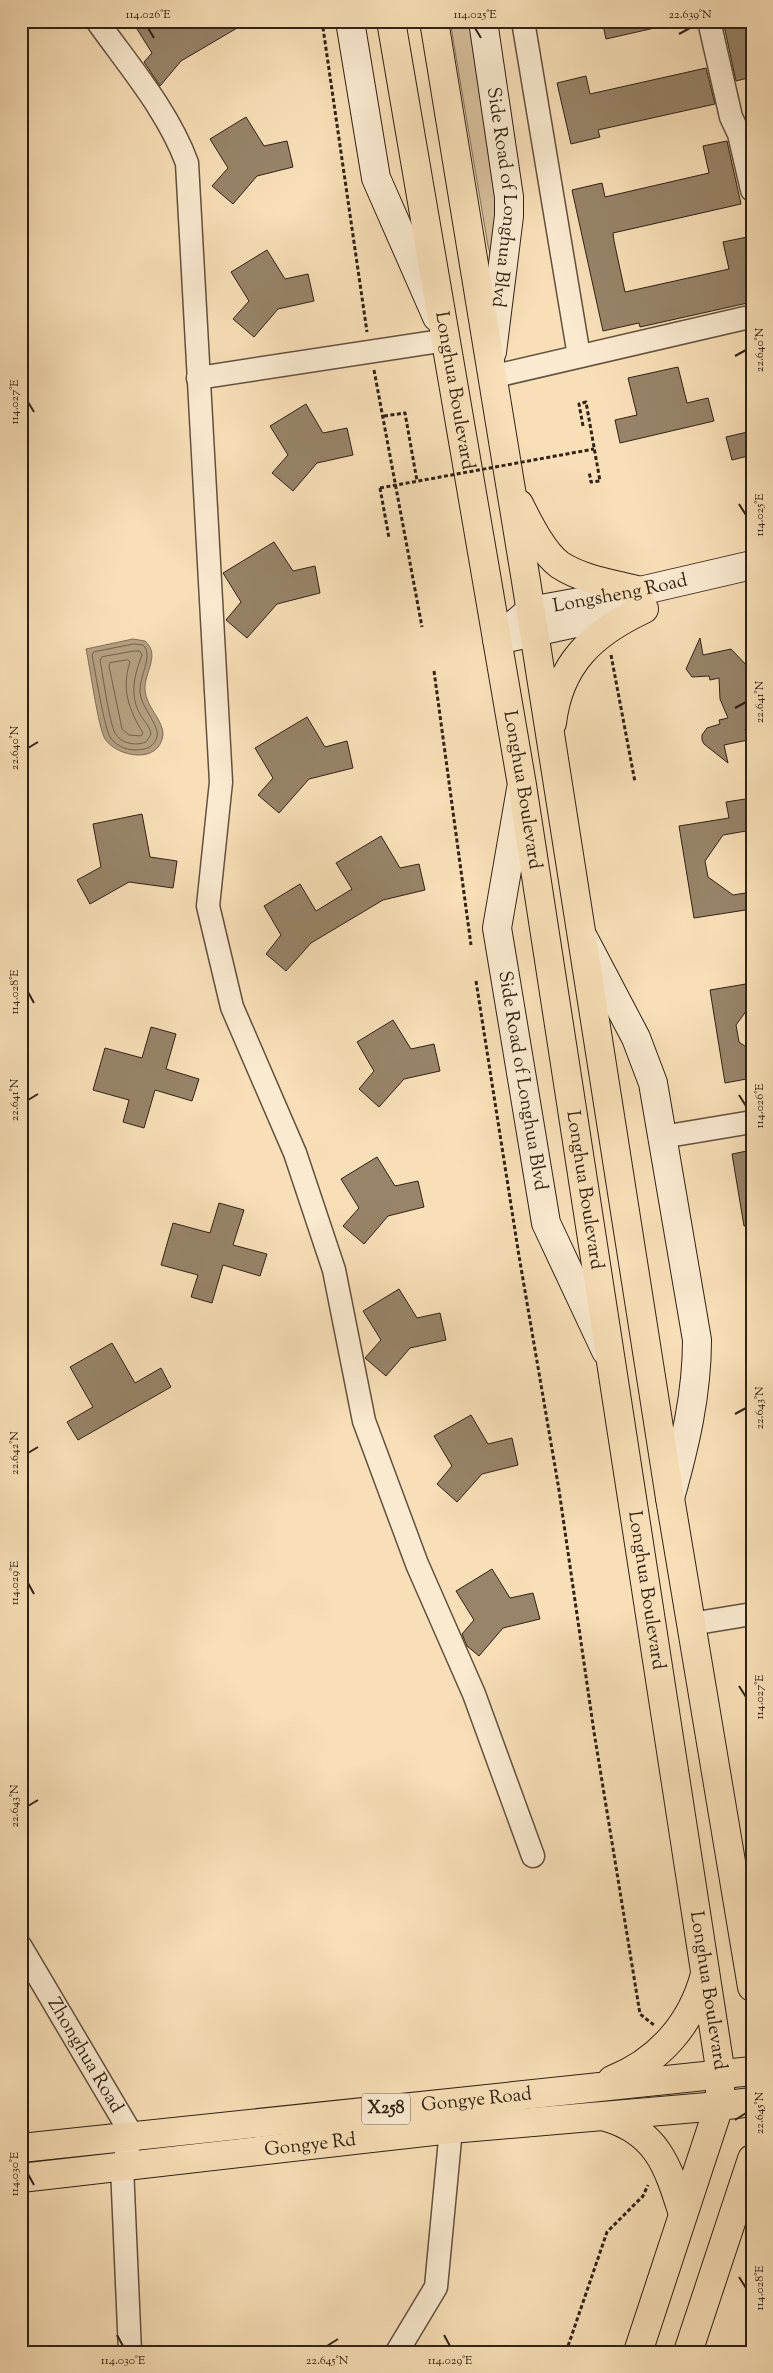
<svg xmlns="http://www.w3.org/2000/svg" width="773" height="2373" font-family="'Sorts Mill Goudy',serif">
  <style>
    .green { fill: #d6bf9b; stroke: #837058 }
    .water { fill: #b49f80; stroke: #7f6d55 }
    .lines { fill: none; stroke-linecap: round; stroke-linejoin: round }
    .shore { stroke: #72604a; stroke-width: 1 }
    .building { fill: #988469; stroke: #302214 }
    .minor-casing { stroke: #62513d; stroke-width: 25 }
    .secondary-casing { stroke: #302214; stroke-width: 30 }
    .primary-casing { stroke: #302214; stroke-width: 30 }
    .path { stroke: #302214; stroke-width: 3; stroke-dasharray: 4 2.5; stroke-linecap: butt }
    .minor { stroke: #faead0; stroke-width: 22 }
    .secondary { stroke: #faead0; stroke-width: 28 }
    .primary { stroke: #f8dfb7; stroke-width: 28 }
    .path-bridge { stroke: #302214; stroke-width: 3; stroke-dasharray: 4 2.5; stroke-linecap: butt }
    .ticks { fill: none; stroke: #302214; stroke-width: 2 }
    .labels { text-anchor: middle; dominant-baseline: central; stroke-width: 4; stroke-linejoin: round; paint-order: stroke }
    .shield { fill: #faead0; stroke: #6d5e4c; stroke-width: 1 }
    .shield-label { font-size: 18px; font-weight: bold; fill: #302214 }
    .street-label { font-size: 19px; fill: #302214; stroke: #faead0 }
    .neatline { fill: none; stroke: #302214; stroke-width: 2 }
    .ticks-label { font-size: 12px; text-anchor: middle; fill: #302214 }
  </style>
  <rect width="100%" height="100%" fill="#f8dfb7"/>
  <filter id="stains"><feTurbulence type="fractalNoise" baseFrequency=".004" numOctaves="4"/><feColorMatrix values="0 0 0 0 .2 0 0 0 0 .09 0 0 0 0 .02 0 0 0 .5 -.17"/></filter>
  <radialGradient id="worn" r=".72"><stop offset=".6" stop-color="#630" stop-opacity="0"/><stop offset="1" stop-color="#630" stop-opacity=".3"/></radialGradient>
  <path class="green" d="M450,21H473L501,186L494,266L488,246Z"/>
  <path class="water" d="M133,639L145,641C161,655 144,672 145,690C146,707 164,721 163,735C159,765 117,757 105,739C98,727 90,667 86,649Z"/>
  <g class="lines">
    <path class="shore" d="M134,644L143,645C154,655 139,676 140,692C141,708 160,725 157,737C155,743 151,748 144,749C132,752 117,748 110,737C104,727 95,670 92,655L94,652Z
      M134,651H140L142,655C134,676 129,696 141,716C145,722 150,727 151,734L146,742C136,746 121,744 115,733C109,721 103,676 100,660L102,657Z
      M128,660L130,662C121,689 129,710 143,733L141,736L129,735L122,729L109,666L110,663Z"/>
  </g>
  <path class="building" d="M132,21H249L181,61L160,86L144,62L152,53Z
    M602,21H658L659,27L606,39Z
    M723,21H745L752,51V77L736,81Z
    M706,68L715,104L598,130L600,137L571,144L557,83L586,76L590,94Z
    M246,117L264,146L287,141L293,167L257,176L233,204L212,186L228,168L210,139Z
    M727,141L741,204L613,233L614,241L625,292L729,269L723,242L747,237L752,257V302L640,327L639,323L603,331L572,190L602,183L605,197L709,173L703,146Z
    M267,250L285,279L308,274L314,301L278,309L254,337L233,319L249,301L231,272Z
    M678,367L687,403L708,398L714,421L620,443L615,420L637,415L628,378Z
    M306,404L323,433L347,428L353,455L317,463L293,491L272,473L288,455L270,426Z
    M752,431V455L732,460L726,437Z
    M274,542L293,571L315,566L320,593L277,604L247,638L226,620L241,602L223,573Z
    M700,638L703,655L731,649L752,671V731L745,729L748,740L724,745L728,763L704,744L702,740V735L707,728L720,724L719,720L728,718L720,699L719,678L710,680L709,676L692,677L686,669Z
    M307,717L325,747L347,741L353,768L309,779L279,813L258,795L273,778L255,748Z
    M752,798V830L723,835L705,861L708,877L733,895L752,892V909L694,918L679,826L729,818L726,802Z
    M142,814L150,857L177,861L173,888L129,882L90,904L77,880L101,867L93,824Z
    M381,836L400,868L419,864L425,890L383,900L311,943L286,971L266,954L281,935L264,906L300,884L316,911L352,889L336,863Z
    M752,983V1003L736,1025L739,1042L752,1051V1078L725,1083L710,990Z
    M393,1020L411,1049L434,1044L440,1071L404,1079L379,1107L359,1089L374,1071L357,1042Z
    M151,1027L176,1034L166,1069L199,1079L192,1101L155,1090L144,1128L123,1122L129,1100L93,1090L105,1048L142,1058Z
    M752,1150V1226H744L732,1154Z
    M377,1157L395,1186L418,1181L424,1207L388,1216L364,1244L343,1226L359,1208L341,1179Z
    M219,1203L244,1210L233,1245L267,1254L260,1276L223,1265L212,1303L191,1297L198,1275L161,1265L173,1223L210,1233Z
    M399,1289L417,1318L440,1313L446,1340L410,1348L386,1376L365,1358L381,1340L363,1311Z
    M112,1343L135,1383L161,1368L171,1387L78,1440L67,1422L93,1407L70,1367Z
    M471,1415L488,1444L512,1438L518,1465L482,1474L457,1502L437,1484L452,1466L434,1436Z
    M492,1569L510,1598L533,1593L540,1619L503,1628L479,1656L467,1646L462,1634L474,1620L456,1591Z"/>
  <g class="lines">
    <defs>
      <g id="minor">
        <path d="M97,21C129,66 168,111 187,163L221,782L208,906L232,1007L295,1153L334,1270L364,1421L417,1564L474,1694L533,1856"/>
        <path d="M523,21L579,356"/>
        <path d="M709,21L731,117L739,134L752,190"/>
        <path d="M491,377L745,318L752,319"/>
        <path d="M198,378L447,340"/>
        <path d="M662,1137L752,1122"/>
        <path d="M691,1624L752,1614"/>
        <path id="s1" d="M21,1947L132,2135L122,2167L130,2352"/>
        <path d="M397,2352L436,2287L451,2129"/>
      </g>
      <g id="secondary">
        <path d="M350,21L376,178L437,317"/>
        <path id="s2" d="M483,21L509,197V216L492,352"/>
        <path d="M511,637L635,610"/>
        <path id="s3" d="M497,639L530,611L640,591L752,565"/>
        <path id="s4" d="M521,789L497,928L546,1223L606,1351"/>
        <path d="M584,939L636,1038L653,1083L697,1340C697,1394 685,1445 670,1498"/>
      </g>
      <g id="primary">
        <path id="s5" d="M391,21L522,785L721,2075L719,2106L638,2352"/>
        <path d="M434,21L526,581L670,1498L752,1987"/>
        <path d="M519,504C528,522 543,553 560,565C583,580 614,584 640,591"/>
        <path d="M552,723C559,663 593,633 644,609"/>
        <path d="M612,2080C659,2061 692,2024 705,1974"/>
        <path d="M606,2117C658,2132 668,2167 683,2214"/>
        <path id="s6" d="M21,2148L752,2071"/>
        <path id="s7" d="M21,2178L451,2129L719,2106L752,2102"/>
        <path d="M688,2352L752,2159"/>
      </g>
    </defs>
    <use href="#minor" class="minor-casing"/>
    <use href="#secondary" class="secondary-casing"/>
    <use href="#primary" class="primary-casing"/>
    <path class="path" d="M322,21L367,332
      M374,370L422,627
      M384,416L405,413L417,481
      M583,426L579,404L586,402L600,481L591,482L589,471
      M380,488L389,538
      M611,655L635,782
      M434,671L471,945
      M476,981L519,1256L559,1490L594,1732L640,2014L654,2025
      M566,2352L607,2232L643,2196L648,2185"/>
    <use href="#minor" class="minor"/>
    <use href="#secondary" class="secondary"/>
    <use href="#primary" class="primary"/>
    <path class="path-bridge" d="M380,488L594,449"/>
  </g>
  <path class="ticks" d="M148,28L154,38M475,28L481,38M679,34L690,28M735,356L746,350M28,402L34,412M739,504L746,515M735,708L746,702M28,748L38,742M28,992L34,1003M739,1095L746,1106M28,1100L38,1094M735,1414L746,1408M28,1453L38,1447M28,1583L34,1594M739,1686L746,1697M28,1806L38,1800M735,2120L746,2113M28,2174L34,2185M739,2277L746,2288M117,2335L123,2346M444,2335L450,2346M327,2346L338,2339"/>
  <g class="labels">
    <rect class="shield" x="362" y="2093.5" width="48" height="31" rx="4"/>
    <g class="shield-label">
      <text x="386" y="2109">X258</text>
    </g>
    <g class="street-label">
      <text stroke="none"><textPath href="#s2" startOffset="178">Side Road of Longhua Blvd</textPath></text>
      <text stroke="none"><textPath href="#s5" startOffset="375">Longhua Boulevard</textPath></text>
      <text stroke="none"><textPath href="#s3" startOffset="135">Longsheng Road</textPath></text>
      <text stroke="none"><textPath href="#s5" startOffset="780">Longhua Boulevard</textPath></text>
      <text stroke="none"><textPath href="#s4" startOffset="296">Side Road of Longhua Blvd</textPath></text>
      <text stroke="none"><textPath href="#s5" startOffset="1185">Longhua Boulevard</textPath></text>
      <text stroke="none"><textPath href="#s5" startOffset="1590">Longhua Boulevard</textPath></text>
      <text stroke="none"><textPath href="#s5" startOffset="1995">Longhua Boulevard</textPath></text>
      <text stroke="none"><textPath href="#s1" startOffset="126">Zhonghua Road</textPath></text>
      <text stroke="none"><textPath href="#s6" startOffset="458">Gongye Road</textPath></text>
      <text stroke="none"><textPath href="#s7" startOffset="291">Gongye Rd</textPath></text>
    </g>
  </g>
  <rect width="773" height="2373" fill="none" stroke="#f8dfb7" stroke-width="55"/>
  <rect x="28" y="28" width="718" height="2318" class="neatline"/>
  <g class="ticks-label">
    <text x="148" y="18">114.026°E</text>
    <text x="475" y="18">114.025°E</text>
    <text x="690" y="18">22.639°N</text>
    <text transform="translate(759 350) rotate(-90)" y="4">22.640°N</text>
    <text transform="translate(14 402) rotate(-90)" y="4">114.027°E</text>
    <text transform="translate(759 515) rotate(-90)" y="4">114.025°E</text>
    <text transform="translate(759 702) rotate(-90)" y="4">22.641°N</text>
    <text transform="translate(14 748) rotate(-90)" y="4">22.640°N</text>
    <text transform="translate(14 992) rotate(-90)" y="4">114.028°E</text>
    <text transform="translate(14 1100) rotate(-90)" y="4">22.641°N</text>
    <text transform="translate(759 1106) rotate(-90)" y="4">114.026°E</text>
    <text transform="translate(759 1408) rotate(-90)" y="4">22.643°N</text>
    <text transform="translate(14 1453) rotate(-90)" y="4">22.642°N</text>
    <text transform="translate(14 1583) rotate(-90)" y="4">114.029°E</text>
    <text transform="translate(759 1697) rotate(-90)" y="4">114.027°E</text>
    <text transform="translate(14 1806) rotate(-90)" y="4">22.643°N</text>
    <text transform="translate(759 2113) rotate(-90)" y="4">22.645°N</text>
    <text transform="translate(14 2174) rotate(-90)" y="4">114.030°E</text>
    <text transform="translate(759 2288) rotate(-90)" y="4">114.028°E</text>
    <text x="123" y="2364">114.030°E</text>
    <text x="327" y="2364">22.645°N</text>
    <text x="450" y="2364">114.029°E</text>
  </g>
  <rect width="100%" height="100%" filter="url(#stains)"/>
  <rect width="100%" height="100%" fill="url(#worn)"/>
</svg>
